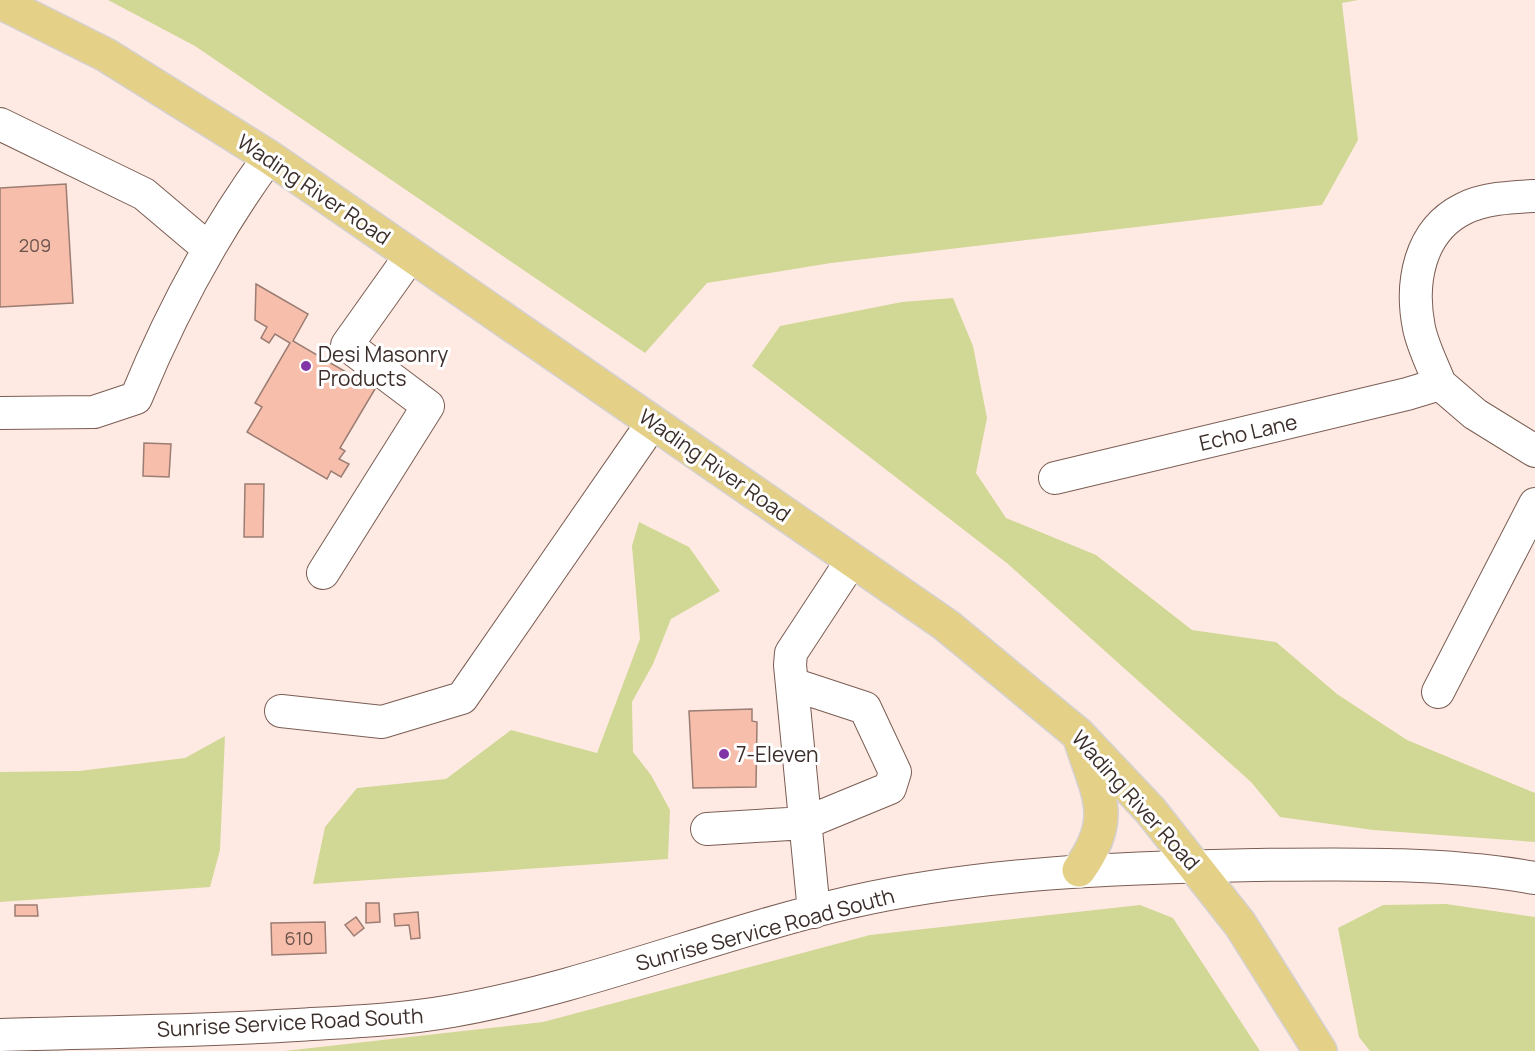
<svg xmlns="http://www.w3.org/2000/svg" width="1535" height="1051" font-family="Manrope,sans-serif">
  <style>
    .green { fill: #d1d795 }
    .building { fill: #f6beab; stroke: #9b7d73; stroke-width: 1.5 }
    .lines { fill: none; stroke-linecap: round; stroke-linejoin: round }
    .minor-casing { stroke: #7a5d53; stroke-width: 34 }
    .major-casing { stroke: #d4d1d0; stroke-width: 36 }
    .minor { stroke: #fff; stroke-width: 32 }
    .major { stroke: #e5d087; stroke-width: 33 }
    .poi-dot { fill: #8135a7; stroke: #fff; stroke-width: 2 }
    .labels { text-anchor: middle; dominant-baseline: central; stroke-width: 6; stroke-linejoin: round; paint-order: stroke }
    .number-label { font-size: 18px; fill: #6a534b }
    .street-label { font-size: 21px; fill: #3c2f2b; stroke: #fff }
    .poi-label { font-size: 21px; fill: #3c2f2b; stroke: #fff; text-anchor: start }
  </style>
  <rect width="100%" height="100%" fill="#ffeae3"/>
  <path class="green" d="M108,0H1358L1342,3L1358,140L1322,205L831,263L707,283L645,353L195,46Z
    M953,298L973,346L987,418L976,473L1006,518L1096,555L1192,630L1276,642L1337,694L1407,740L1535,793V842L1373,830L1280,817L1251,782L1008,564L752,366L780,326L902,302Z
    M639,522L689,547L720,591L671,619L653,664L632,702L633,752L651,775L670,810L668,859L313,884L325,827L357,788L446,779L511,730L597,753L640,639L632,546Z
    M225,736L220,850L210,887L0,902V772L79,771L185,758Z
    M1446,904L1535,917V1051H1370L1359,1037L1338,928L1383,905Z
    M1140,905L1173,918L1260,1051H284L543,1022L870,935Z"/>
  <path class="building" d="M66,184L73,303L0,307V188Z
    M256,284L308,314L293,341L375,389L340,448L345,451L339,459L349,464L341,477L331,471L327,479L247,432L262,407L255,403L290,343L275,334L269,343L261,338L267,327L255,320Z
    M144,443L171,444L169,477L143,476Z
    M245,484H264L263,537H244Z
    M752,709V721L757,722L756,787L693,788L689,711Z
    M366,903H379L380,922L366,923Z
    M15,905H37L38,916H15Z
    M418,912L420,938L411,939L409,925L395,926L394,914Z
    M356,917L364,928L354,936L345,925Z
    M325,922L326,953L272,955L271,923Z"/>
  <g class="lines">
    <defs>
      <path id="minor" d="M0,124L144,194L209,249
        M1440,384C1433,366 1423,347 1419,328C1410,283 1419,231 1463,209C1484,198 1513,197 1535,196
        M0,413L94,412L136,398C171,313 214,232 269,157
        M1055,478L1407,394L1440,384L1475,414L1535,451
        M323,573L428,406L347,345L411,255
        M1438,692L1535,504
        M281,711L382,722L462,698L653,422
        M707,829L805,823L890,788L895,772L865,708L792,684
        M814,912L790,665L791,653L852,560
        M0,1035C99,1032 198,1031 297,1025C348,1022 401,1020 452,1011C588,987 717,933 851,902C984,872 1119,868 1255,865C1348,864 1443,862 1535,878"/>
      <path id="major" d="M0,2L106,55L269,157L946,625L1078,734L1150,810L1240,924L1320,1051
        M1079,870C1116,818 1099,797 1081,741"/>
    </defs>
    <use href="#minor" class="minor-casing"/>
    <use href="#major" class="major-casing"/>
    <use href="#minor" class="minor"/>
    <use href="#major" class="major"/>
  </g>
  <g class="poi-dot">
    <circle cx="306" cy="366" r="6"/>
    <circle cx="724" cy="754" r="6"/>
  </g>
  <g class="labels">
    <g class="number-label">
      <text x="35" y="245">209</text>
      <text x="299" y="938">610</text>
    </g>
    <g class="street-label">
      <text transform="translate(314 189) rotate(34)">Wading River Road</text>
      <text transform="translate(1248 432) rotate(-13)">Echo Lane</text>
      <text transform="translate(715 465) rotate(35)">Wading River Road</text>
      <text transform="translate(1136 800) rotate(48)">Wading River Road</text>
      <text transform="translate(765 929) rotate(-15)">Sunrise Service Road South</text>
      <text transform="translate(290 1022) rotate(-3)">Sunrise Service Road South</text>
    </g>
    <g class="poi-label">
      <text x="318" y="354">Desi Masonry<tspan x="318" dy="24">Products</tspan></text>
      <text x="736" y="754">7-Eleven</text>
    </g>
  </g>
</svg>
